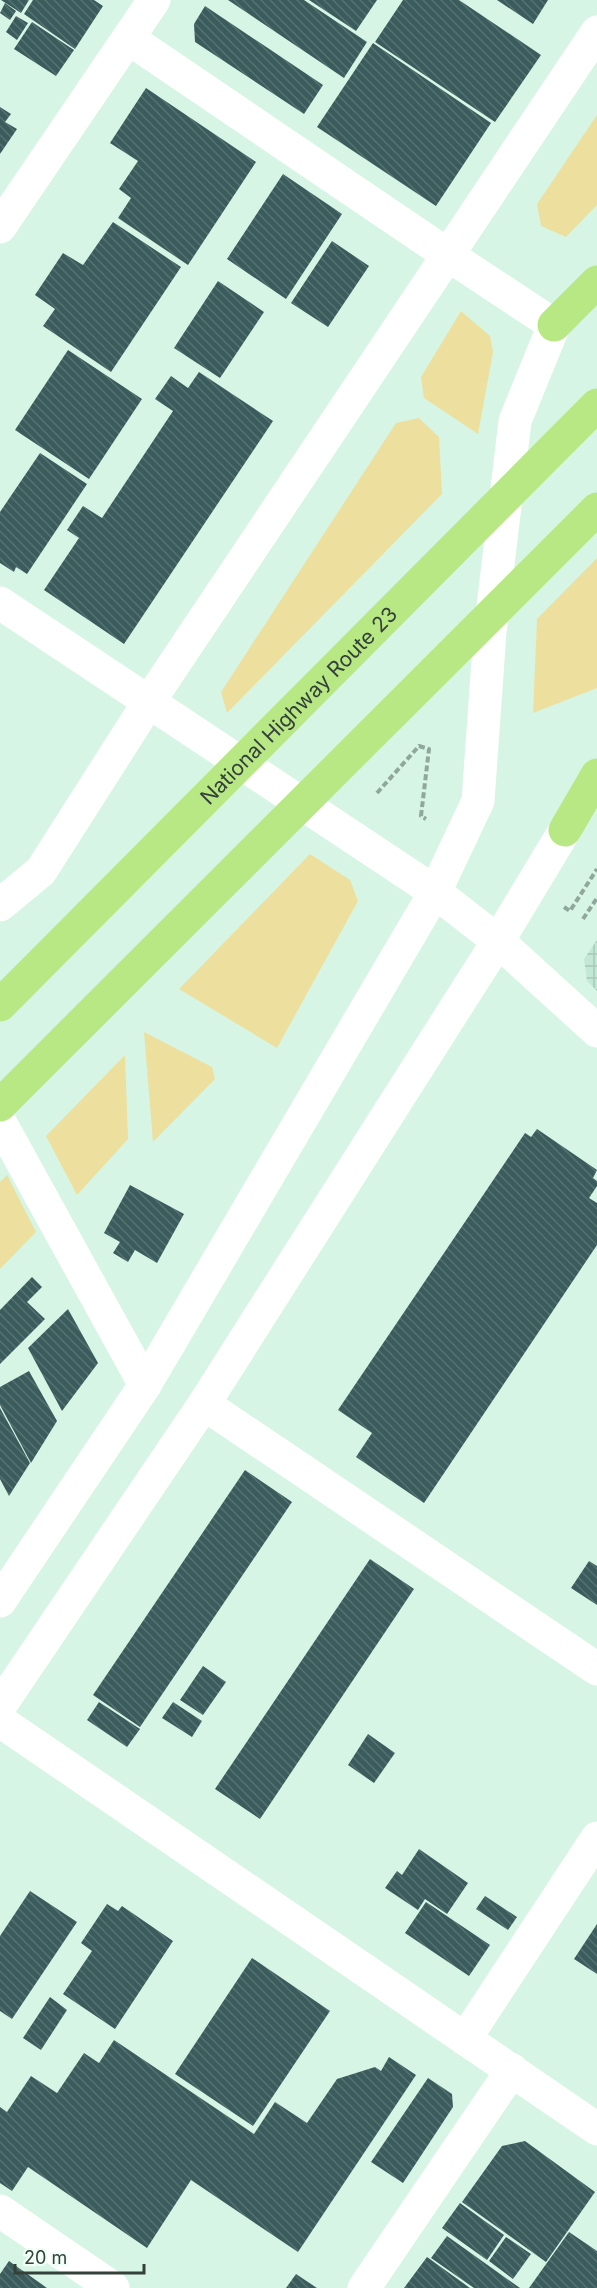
<svg xmlns="http://www.w3.org/2000/svg" width="597" height="2288" font-family="Inter,sans-serif">
  <style>
    .industrial { fill: url(#industrial-grid) }
    .garden { fill: #ede09e }
    .building { fill: url(#building-back-hatch) }
    .lines { fill: none; stroke-linecap: round; stroke-linejoin: round }
    .path { stroke: #90a79b; stroke-width: 4; stroke-dasharray: 6 3; stroke-linecap: butt }
    .minor { stroke: #fff; stroke-width: 33 }
    .tertiary { stroke: #fff; stroke-width: 33 }
    .trunk { stroke: #b8e884; stroke-width: 33 }
    .labels { text-anchor: middle; dominant-baseline: central; stroke-width: 6; stroke-linejoin: round; paint-order: stroke }
    .street-label { font-size: 21px; fill: #34403a; stroke: #f1fdf7 }
  </style>
  <defs>
    <pattern id="industrial-grid" width="8" height="8" patternUnits="userSpaceOnUse" patternTransform="scale(1.5)"><rect width="8" height="8" fill="#c3e9d6"/><path d="M0 4h8M4 0v8" fill="none" stroke="#a8c9b8"/></pattern>
    <pattern id="building-back-hatch" width="6" height="6" patternUnits="userSpaceOnUse" patternTransform="scale(1.5)"><rect width="6" height="6" fill="#3b5c5c"/><path d="M-1 5l2 2M0 0l6 6M5-1l2 2" fill="none" stroke="#567171"/></pattern>
  </defs>
  <rect width="100%" height="100%" fill="#d6f5e5"/>
  <path class="industrial" d="M597,940V991L587,981L584,959Z"/>
  <path class="garden" d="M597,115V205L566,237L541,226L537,204Z
    M461,311L490,336L493,352L478,434L424,398L421,377Z
    M419,418L439,437L442,494L227,713L221,692L396,423Z
    M597,558V688L533,713L537,619Z
    M310,854L350,880L358,901L277,1048L179,989Z
    M144,1032L212,1067L215,1079L153,1142Z
    M125,1055L128,1139L77,1195L46,1136Z
    M7,1175L36,1232L0,1269V1182Z"/>
  <path class="building" d="M1,0H29L21,13Z
    M33,0H94L103,6L75,49L24,14Z
    M228,0H304L367,42L344,78Z
    M309,0H377L356,31Z
    M403,0H459L541,55L495,122L375,42Z
    M497,0H548L533,24Z
    M5,3L16,11L10,20L0,13Z
    M205,6L323,85L304,114L195,42L194,24Z
    M16,16L28,23L17,40L6,32Z
    M32,22L74,50L56,76L14,49Z
    M373,43L491,123L436,206L317,127Z
    M146,88L256,162L188,265L118,218L131,198L119,189L138,161L110,143Z
    M0,107L11,114L5,122L17,129L0,154Z
    M283,174L342,214L286,299L227,259Z
    M113,222L181,267L111,372L43,326L55,309L35,295L63,253L83,265Z
    M332,241L369,266L328,327L291,303Z
    M218,281L264,312L220,378L174,348Z
    M68,350L142,399L89,479L15,430Z
    M199,372L273,421L124,644L44,590L79,538L67,530L83,506L102,518L173,411L155,399L171,376L188,388Z
    M40,453L87,484L27,574L16,567L14,572L0,563V512Z
    M537,1129L597,1170L593,1178L597,1181V1186L589,1198L597,1203V1245L424,1503L356,1457L372,1433L338,1410L525,1133L531,1137Z
    M130,1185L184,1214L157,1263L135,1250L128,1262L113,1253L120,1242L104,1233Z
    M32,1277L42,1287L27,1302L45,1319L0,1364V1310Z
    M68,1309L98,1363L62,1411L28,1348Z
    M29,1371L57,1421L31,1463L0,1405V1387Z
    M0,1408L30,1463L9,1496L0,1479Z
    M245,1470L292,1502L140,1727L93,1695Z
    M370,1559L414,1589L260,1819L215,1789Z
    M589,1561L597,1566V1605L571,1588Z
    M203,1666L226,1682L203,1715L180,1700Z
    M99,1702L140,1729L127,1747L87,1720Z
    M173,1702L202,1721L192,1737L162,1718Z
    M368,1734L395,1753L374,1783L348,1765Z
    M419,1849L468,1883L447,1914L425,1899L418,1910L385,1888L397,1871L402,1875Z
    M30,1891L77,1922L12,2019L0,2011V1936Z
    M485,1896L517,1917L508,1930L476,1909Z
    M426,1902L490,1945L469,1976L405,1933Z
    M107,1904L118,1911L122,1906L173,1941L115,2029L63,1994L92,1951L81,1943Z
    M597,1924V1974L574,1959Z
    M252,1958L330,2011L253,2126L175,2074Z
    M50,1997L67,2010L41,2050L23,2038Z
    M114,2040L254,2134L275,2102L307,2123L337,2079L375,2067L381,2071L389,2057L416,2075L298,2252L191,2180L147,2248L28,2167L12,2191L0,2183V2107L7,2112L31,2076L57,2093L84,2053L99,2063Z
    M428,2078L452,2094L453,2107L403,2183L371,2162Z
    M525,2141L595,2192L546,2262L462,2202L502,2146Z
    M460,2203L504,2235L487,2260L442,2228Z
    M569,2232L597,2251V2288H529Z
    M447,2236L520,2288H474L431,2258Z
    M506,2237L531,2254L513,2279L489,2261Z
    M427,2257L470,2288H404Z
    M9,2261L47,2288H0V2274Z
    M296,2274L317,2288H286Z"/>
  <g class="lines">
    <path class="path" d="M377,793L419,746L429,749L421,816L426,819
      M564,907L570,911L597,869
      M583,919L597,898"/>
    <path class="minor" d="M128,38L448,255
      M0,227L154,0
      M0,603L435,892L498,941L597,1031
      M0,905L41,871L148,703L597,32
      M0,1122L145,1385
      M204,1404L597,1669
      M465,2039L597,1838
      M0,2211L113,2288
      M364,2288L512,2070"/>
    <path class="tertiary" d="M0,1601L145,1385L435,892L478,801L490,632L515,421L554,325L448,255
      M0,1706L204,1404L498,941L565,830
      M0,1721L597,2129"/>
    <g class="trunk">
      <path d="M554,325L597,282"/>
      <path d="M565,830L597,775"/>
      <path id="s1" d="M0,1005L597,405"/>
      <path d="M0,1105L597,509"/>
    </g>
  </g>
  <g class="labels">
    <g class="street-label">
      <text stroke="none"><textPath href="#s1" startOffset="423">National Highway Route 23</textPath></text>
    </g>
  </g>
  <path d="M15 2264v9h129v-9" fill="none" stroke="#34403a" stroke-width="3"/>
  <text x="24" y="2264" font-size="18" fill="#34403a" stroke="#f1fdf7" stroke-width="4.5" paint-order="stroke">20 m</text>
</svg>
